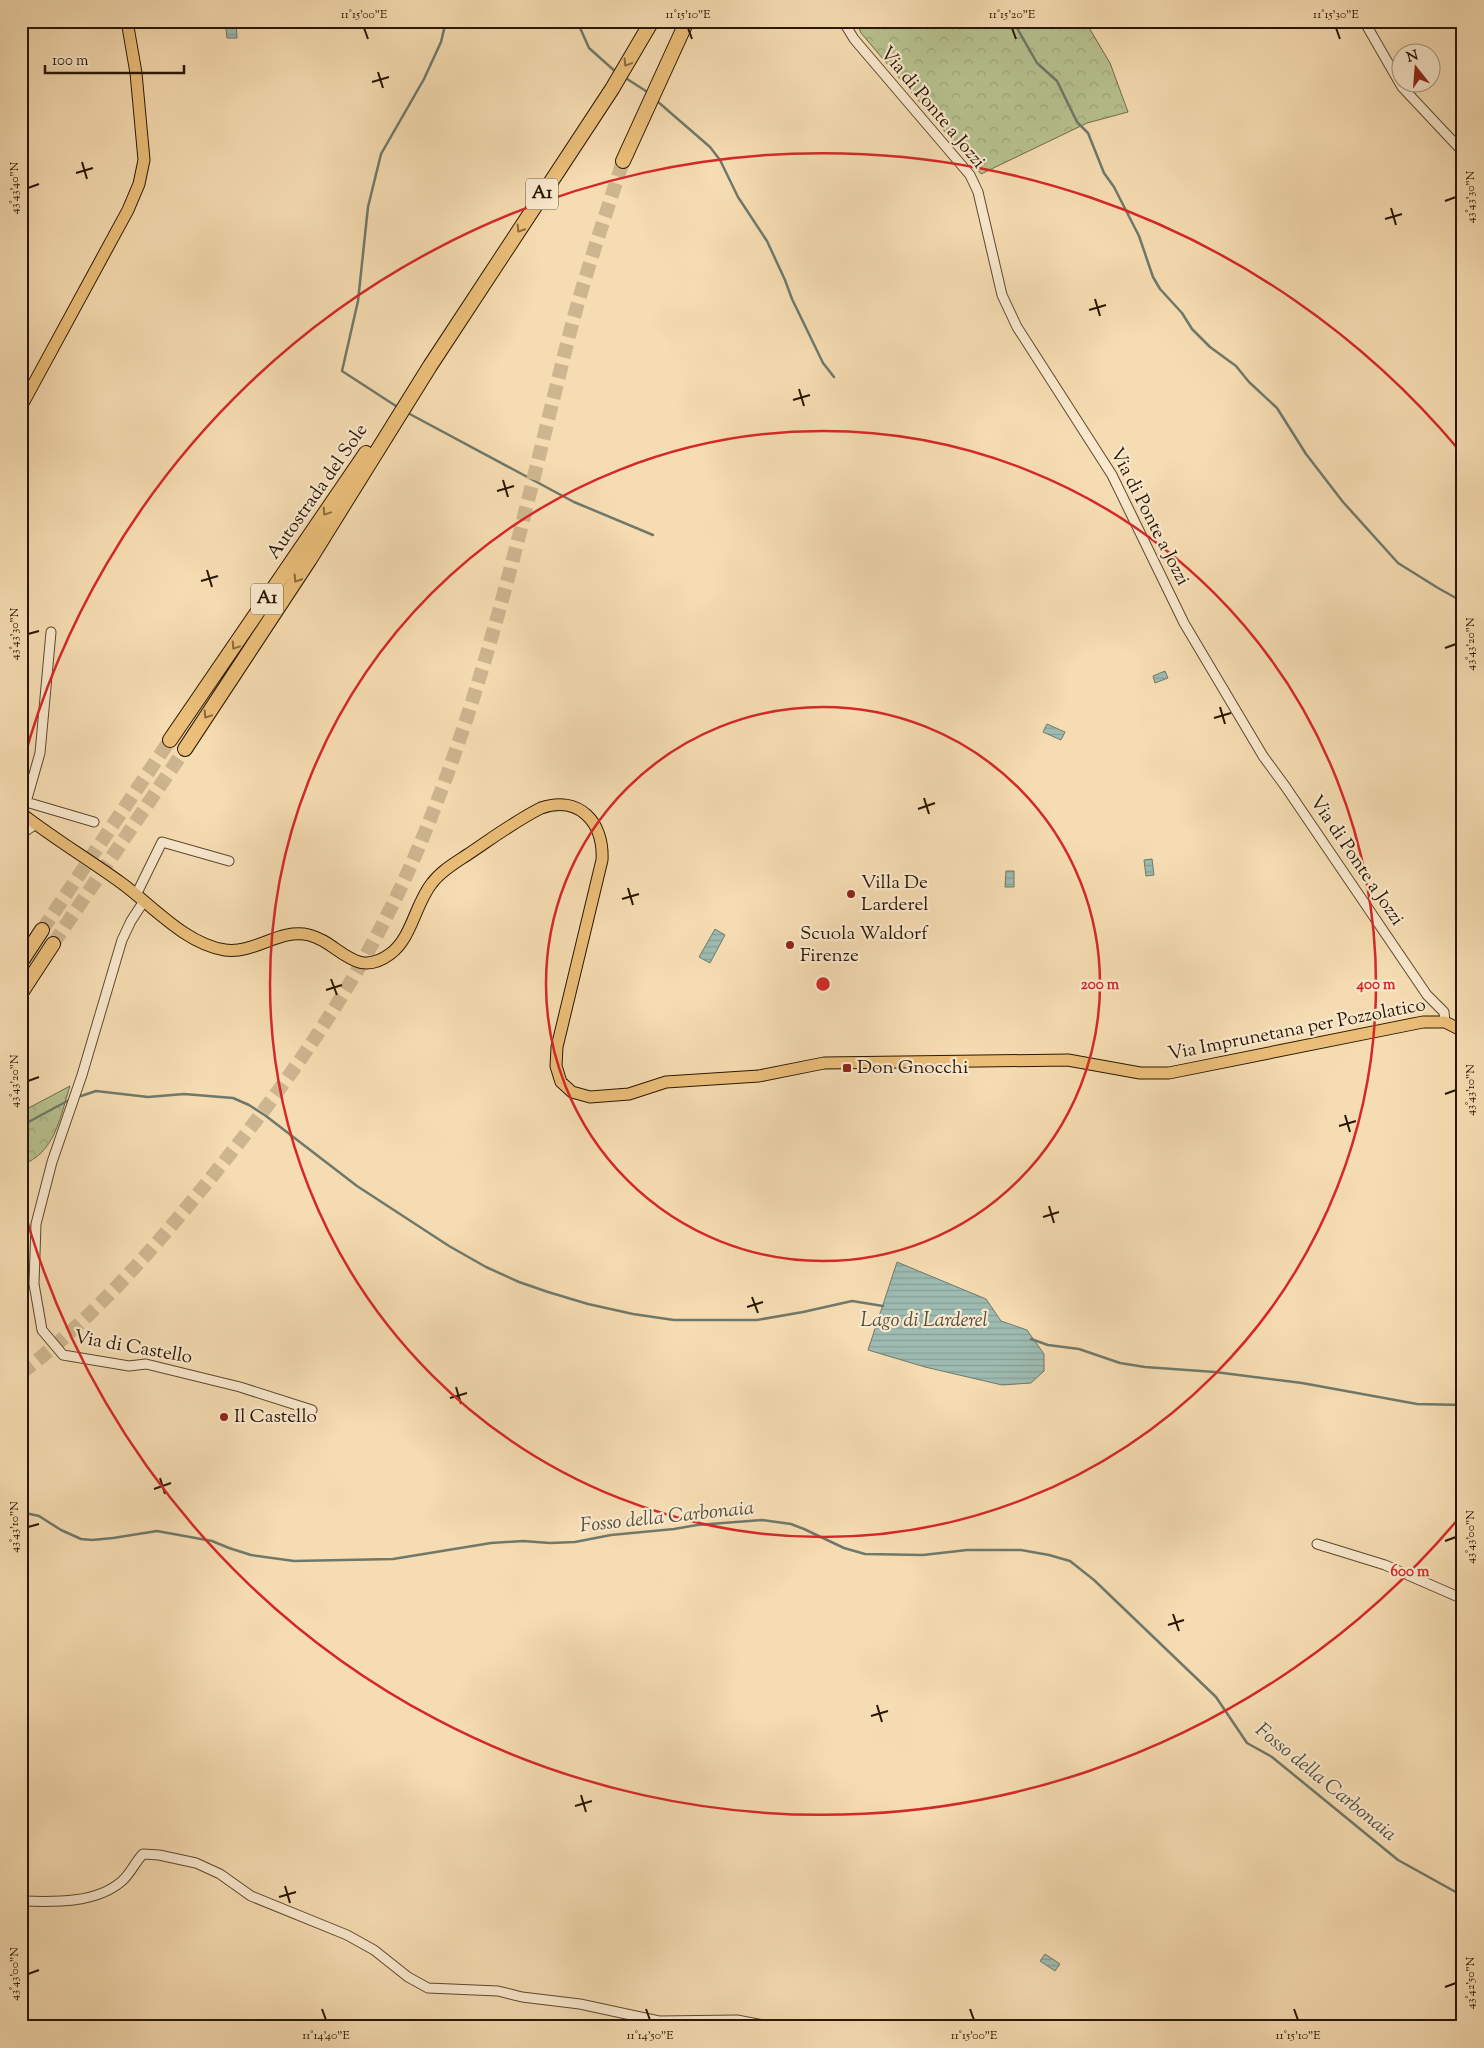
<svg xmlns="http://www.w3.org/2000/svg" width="1484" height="2048" font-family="'Sorts Mill Goudy',serif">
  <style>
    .forest { fill: url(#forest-crowns); stroke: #706c49 }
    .water { fill: url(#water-rules); stroke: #6f796b }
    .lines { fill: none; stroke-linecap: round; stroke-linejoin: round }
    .stream { stroke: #6f796b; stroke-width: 2.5 }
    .highway-tunnel { stroke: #cdb58f; stroke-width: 14; stroke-dasharray: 14 7; stroke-linecap: butt }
    .minor-casing { stroke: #5c482e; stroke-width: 11 }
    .major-casing { stroke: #291702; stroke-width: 13 }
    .highway-casing { stroke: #291702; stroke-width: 16 }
    .minor { stroke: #f9e8cd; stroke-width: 9 }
    .major { stroke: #ebbe79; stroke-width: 11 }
    .highway { stroke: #ebbe79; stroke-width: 14 }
    .oneway { stroke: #8a6a3e }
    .ticks { fill: none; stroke: #291702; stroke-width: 2 }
    .ring { fill: none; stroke: #d62828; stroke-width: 2.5 }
    .poi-dot { fill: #8f2418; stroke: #f9e8cd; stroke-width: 2 }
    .labels { text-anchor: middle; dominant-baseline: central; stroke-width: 4.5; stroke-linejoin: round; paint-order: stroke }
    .shield { fill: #f9e8cd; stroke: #67563f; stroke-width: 1 }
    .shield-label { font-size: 18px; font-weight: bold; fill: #291702 }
    .street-label { font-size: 19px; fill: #291702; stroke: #f9e8cd }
    .poi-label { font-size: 19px; fill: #291702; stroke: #f9e8cd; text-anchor: start }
    .water-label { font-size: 20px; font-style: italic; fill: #52503f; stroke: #f9e8cd }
    .centre { fill: #d62828; stroke: #f9e8cd; stroke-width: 2.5 }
    .ring-label { font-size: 15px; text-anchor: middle; font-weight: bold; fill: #d62828; stroke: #f9e8cd; stroke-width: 4.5; stroke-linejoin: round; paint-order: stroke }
    .neatline { fill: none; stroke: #291702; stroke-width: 2 }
    .ticks-label { font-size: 12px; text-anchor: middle; fill: #291702 }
  </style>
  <defs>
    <pattern id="forest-crowns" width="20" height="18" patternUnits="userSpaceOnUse" patternTransform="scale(1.25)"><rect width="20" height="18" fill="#b7c290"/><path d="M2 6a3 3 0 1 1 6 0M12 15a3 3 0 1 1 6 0" fill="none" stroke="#9da67b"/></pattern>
    <pattern id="water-rules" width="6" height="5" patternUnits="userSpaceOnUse" patternTransform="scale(1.25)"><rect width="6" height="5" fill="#9dbbb1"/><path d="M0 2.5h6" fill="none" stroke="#87a097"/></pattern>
  </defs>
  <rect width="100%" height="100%" fill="#f6dcb2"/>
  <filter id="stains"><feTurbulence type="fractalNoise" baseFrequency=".004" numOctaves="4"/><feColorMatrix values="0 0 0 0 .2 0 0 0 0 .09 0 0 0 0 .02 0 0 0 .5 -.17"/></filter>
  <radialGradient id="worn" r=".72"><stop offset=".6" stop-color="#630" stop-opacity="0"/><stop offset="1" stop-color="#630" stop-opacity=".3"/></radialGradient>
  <path class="forest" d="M856,21H1085L1110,63L1128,112L1087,123L981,174L861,33Z
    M70,1086C60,1117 55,1154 21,1165V1112Z"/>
  <path class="water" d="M225,21H236L237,38H227Z
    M1165,671L1168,678L1155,683L1153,676Z
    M1047,724L1065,732L1061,740L1043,732Z
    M1152,859L1154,875L1146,876L1144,860Z
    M1006,871H1014V887H1005Z
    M715,929L725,935L710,963L699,957Z
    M897,1262L986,1299L1001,1321L1027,1330L1044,1354V1371L1031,1383L1002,1385L925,1367L868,1350Z
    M1045,1954L1060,1964L1055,1971L1040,1961Z"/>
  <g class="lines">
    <path class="stream" d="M577,21L589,48L617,73
      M1013,21L1037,63L1057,81L1077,122L1088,133L1104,173L1114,187L1139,236L1153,277L1160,289L1182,313L1192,329L1210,347L1236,366L1249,382L1277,408L1306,454L1343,502L1398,563L1438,588L1463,602
      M624,77L649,93
      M657,101L710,147L720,160L738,197L767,241L785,280L792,299L823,363L834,377
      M399,408L342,371L358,301L368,207L381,154L424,79L441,42L446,21
      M406,412L574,502L653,535
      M78,1097L96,1091L148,1097L184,1094L233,1098L249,1105L266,1116L357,1186L449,1246L486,1267L519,1282L548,1292L588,1304L633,1314L674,1320H757L803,1312L852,1301L883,1306
      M21,1126L71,1099
      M1031,1339L1048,1345L1079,1349L1120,1363L1145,1367L1215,1372L1302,1383L1417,1404L1463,1405
      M21,1512L39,1516L61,1530L81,1539L92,1540L113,1538L157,1531L212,1541L229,1548L251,1555L294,1561L393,1559L491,1543L523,1541L550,1543L575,1542L611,1535L674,1529L697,1525L762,1520L791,1524L804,1529L844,1548L865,1554L923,1555L967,1550H1021L1049,1555L1070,1561L1094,1580L1216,1697L1247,1743L1272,1757L1398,1860L1463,1896"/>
    <path class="highway-tunnel" d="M42,930L170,740
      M53,944L185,749
      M21,1373C95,1317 156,1246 214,1174C291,1079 362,977 411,865C485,697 523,517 568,340C583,280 604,220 623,161"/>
    <defs>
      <path id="minor" d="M843,21L854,39L970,175L978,192L1002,295L1017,327L1112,475L1184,623L1263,756L1285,786L1427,995L1444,1012L1445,1022
        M1364,21L1402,87L1463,152
        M26,802L40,753L51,632
        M21,804L26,802L94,822
        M21,834L36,824
        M136,895L162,842L229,861
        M144,901L131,921L122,940L82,1075L52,1162L36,1224L34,1284L42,1330L63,1355L129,1366L146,1364L240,1387L312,1410
        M1317,1544L1385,1565L1463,1599
        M21,1901C53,1902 96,1904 122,1881C131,1873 135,1862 143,1854L159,1855L196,1863L220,1874L251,1896L347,1935L374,1950L408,1977L428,1988L498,1991L522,1997L580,2004L659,2021L737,2020L774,2027"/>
      <path id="major" d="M21,407L128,210L139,184L144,160L136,73L127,21
        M21,813C53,838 88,859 120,882C151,904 185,944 225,950C255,954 279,928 309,935C339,942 355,980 390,954C412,938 415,904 432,883C441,871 455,863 467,855C491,839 515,821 541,808C579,795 604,822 602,860L557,1047L556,1066L561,1082L572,1092L590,1097L629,1094L666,1082L759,1076L824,1063L1068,1060L1140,1073H1169L1423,1022H1445L1463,1031"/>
      <path id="highway" d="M623,161L687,21
        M170,740L366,453
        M185,749L310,559L430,366L612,89L652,21
        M21,962L42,930
        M21,993L53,944"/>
    </defs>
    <use href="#minor" class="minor-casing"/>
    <use href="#major" class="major-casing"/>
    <use href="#highway" class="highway-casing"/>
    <use href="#minor" class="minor"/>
    <use href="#major" class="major"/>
    <use href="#highway" class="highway"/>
  </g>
  <defs><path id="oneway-chevron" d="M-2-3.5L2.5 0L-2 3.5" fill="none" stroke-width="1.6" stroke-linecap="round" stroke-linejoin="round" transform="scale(1.25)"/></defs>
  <g class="oneway">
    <use href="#oneway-chevron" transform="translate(627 63) rotate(121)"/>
    <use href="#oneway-chevron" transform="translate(520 229) rotate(123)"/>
    <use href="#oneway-chevron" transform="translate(326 512) rotate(124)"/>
    <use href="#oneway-chevron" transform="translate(297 579) rotate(123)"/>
    <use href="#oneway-chevron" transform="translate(235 646) rotate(124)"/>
    <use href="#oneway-chevron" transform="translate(207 715) rotate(123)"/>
  </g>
  <path class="ticks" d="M364,28L368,39M688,28L692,39M1012,28L1016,39M1336,28L1340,39M378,72L383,88M372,82L389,77M82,162L87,179M76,173L93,168M28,188L39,184M1445,201L1456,197M1391,208L1396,225M1385,219L1402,214M1095,299L1100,316M1089,310L1106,305M799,389L804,406M793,400L810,395M503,480L508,497M497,491L514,486M207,570L212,587M201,581L218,576M28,634L39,631M1445,648L1456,644M1220,707L1225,724M1214,718L1231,713M924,798L929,814M918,809L935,803M628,888L633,905M622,899L639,894M331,979L337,995M326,990L342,985M28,1081L39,1077M1445,1094L1456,1090M1345,1115L1350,1132M1339,1126L1356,1121M1049,1206L1054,1223M1043,1217L1059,1212M752,1297L758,1313M747,1307L763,1302M456,1387L461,1404M450,1398L467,1393M160,1478L165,1494M154,1489L171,1483M28,1527L39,1524M1445,1541L1456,1537M1173,1614L1179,1631M1168,1625L1184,1620M877,1705L882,1722M871,1716L888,1711M581,1795L586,1812M575,1806L592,1801M285,1886L290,1903M279,1897L296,1892M28,1974L39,1970M1445,1987L1456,1983M322,2009L326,2020M646,2009L650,2020M970,2009L974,2020M1294,2009L1298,2020"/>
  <g class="ring">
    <circle cx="823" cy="984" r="277"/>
    <circle cx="823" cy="984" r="553"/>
    <path d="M1459 1518A830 830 0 0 1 21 1199M21 769A830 830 0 0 1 1459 450"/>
  </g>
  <g class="poi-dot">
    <circle cx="851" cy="894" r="5"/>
    <circle cx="790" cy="945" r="5"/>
    <rect x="842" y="1063" width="10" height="10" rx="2.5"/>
    <circle cx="224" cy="1417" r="5"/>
  </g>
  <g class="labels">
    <g class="shield">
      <rect x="526" y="178.5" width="32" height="31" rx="4"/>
      <rect x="251" y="583.5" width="32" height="31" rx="4"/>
    </g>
    <g class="shield-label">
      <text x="542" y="194">A1</text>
      <text x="267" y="599">A1</text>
    </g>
    <g class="street-label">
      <text transform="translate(932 108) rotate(50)">Via di Ponte a Jozzi</text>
      <text transform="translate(318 492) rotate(-55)">Autostrada del Sole</text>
      <text transform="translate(1149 517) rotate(63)">Via di Ponte a Jozzi</text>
      <text transform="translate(1356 861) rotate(56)">Via di Ponte a Jozzi</text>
      <text transform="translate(1297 1030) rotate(-11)">Via Imprunetana per Pozzolatico</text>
      <text transform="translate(133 1348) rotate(10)">Via di Castello</text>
    </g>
    <g class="poi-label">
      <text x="861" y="883">Villa De<tspan x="861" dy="22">Larderel</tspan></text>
      <text x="800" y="934">Scuola Waldorf<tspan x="800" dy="22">Firenze</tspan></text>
      <text x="857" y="1068">Don Gnocchi</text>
      <text x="234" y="1417">Il Castello</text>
    </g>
    <g class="water-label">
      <text x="924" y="1321">Lago di Larderel</text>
      <text transform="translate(667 1518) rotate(-6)">Fosso della Carbonaia</text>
      <text transform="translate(1325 1783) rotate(39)">Fosso della Carbonaia</text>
    </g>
  </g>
  <circle cx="823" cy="984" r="8" class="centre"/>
  <g class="ring-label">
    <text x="1100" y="989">200 m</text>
    <text x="1376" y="989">400 m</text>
    <text x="1410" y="1576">600 m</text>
  </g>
  <rect width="1484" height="2048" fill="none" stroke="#f6dcb2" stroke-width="55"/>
  <g transform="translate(1416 68) rotate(343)"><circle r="24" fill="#f9e8cd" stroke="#a6947c"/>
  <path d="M0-4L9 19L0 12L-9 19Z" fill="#8f2418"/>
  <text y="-8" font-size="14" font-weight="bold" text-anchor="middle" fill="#291702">N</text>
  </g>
  <path d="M45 65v8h139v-8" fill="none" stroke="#291702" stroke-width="2.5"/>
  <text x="52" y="65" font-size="15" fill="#291702" stroke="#f9e8cd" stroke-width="4" paint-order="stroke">100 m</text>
  <rect x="28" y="28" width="1428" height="1992" class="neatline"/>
  <g class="ticks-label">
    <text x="364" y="18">11°15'00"E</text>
    <text x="688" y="18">11°15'10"E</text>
    <text x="1012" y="18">11°15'20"E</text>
    <text x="1336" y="18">11°15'30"E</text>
    <text transform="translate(14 188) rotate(-90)" y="4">43°43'40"N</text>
    <text transform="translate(1470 197) rotate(-90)" y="4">43°43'30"N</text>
    <text transform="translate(14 634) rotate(-90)" y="4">43°43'30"N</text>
    <text transform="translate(1470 644) rotate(-90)" y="4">43°43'20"N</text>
    <text transform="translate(14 1081) rotate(-90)" y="4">43°43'20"N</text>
    <text transform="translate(1470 1090) rotate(-90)" y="4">43°43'10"N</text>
    <text transform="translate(14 1527) rotate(-90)" y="4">43°43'10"N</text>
    <text transform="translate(1470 1537) rotate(-90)" y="4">43°43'00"N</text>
    <text transform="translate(14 1974) rotate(-90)" y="4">43°43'00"N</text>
    <text transform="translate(1470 1983) rotate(-90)" y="4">43°42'50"N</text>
    <text x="326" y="2039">11°14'40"E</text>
    <text x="650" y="2039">11°14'50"E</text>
    <text x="974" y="2039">11°15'00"E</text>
    <text x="1298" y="2039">11°15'10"E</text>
  </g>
  <rect width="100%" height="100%" filter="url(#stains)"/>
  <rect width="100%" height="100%" fill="url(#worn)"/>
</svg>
